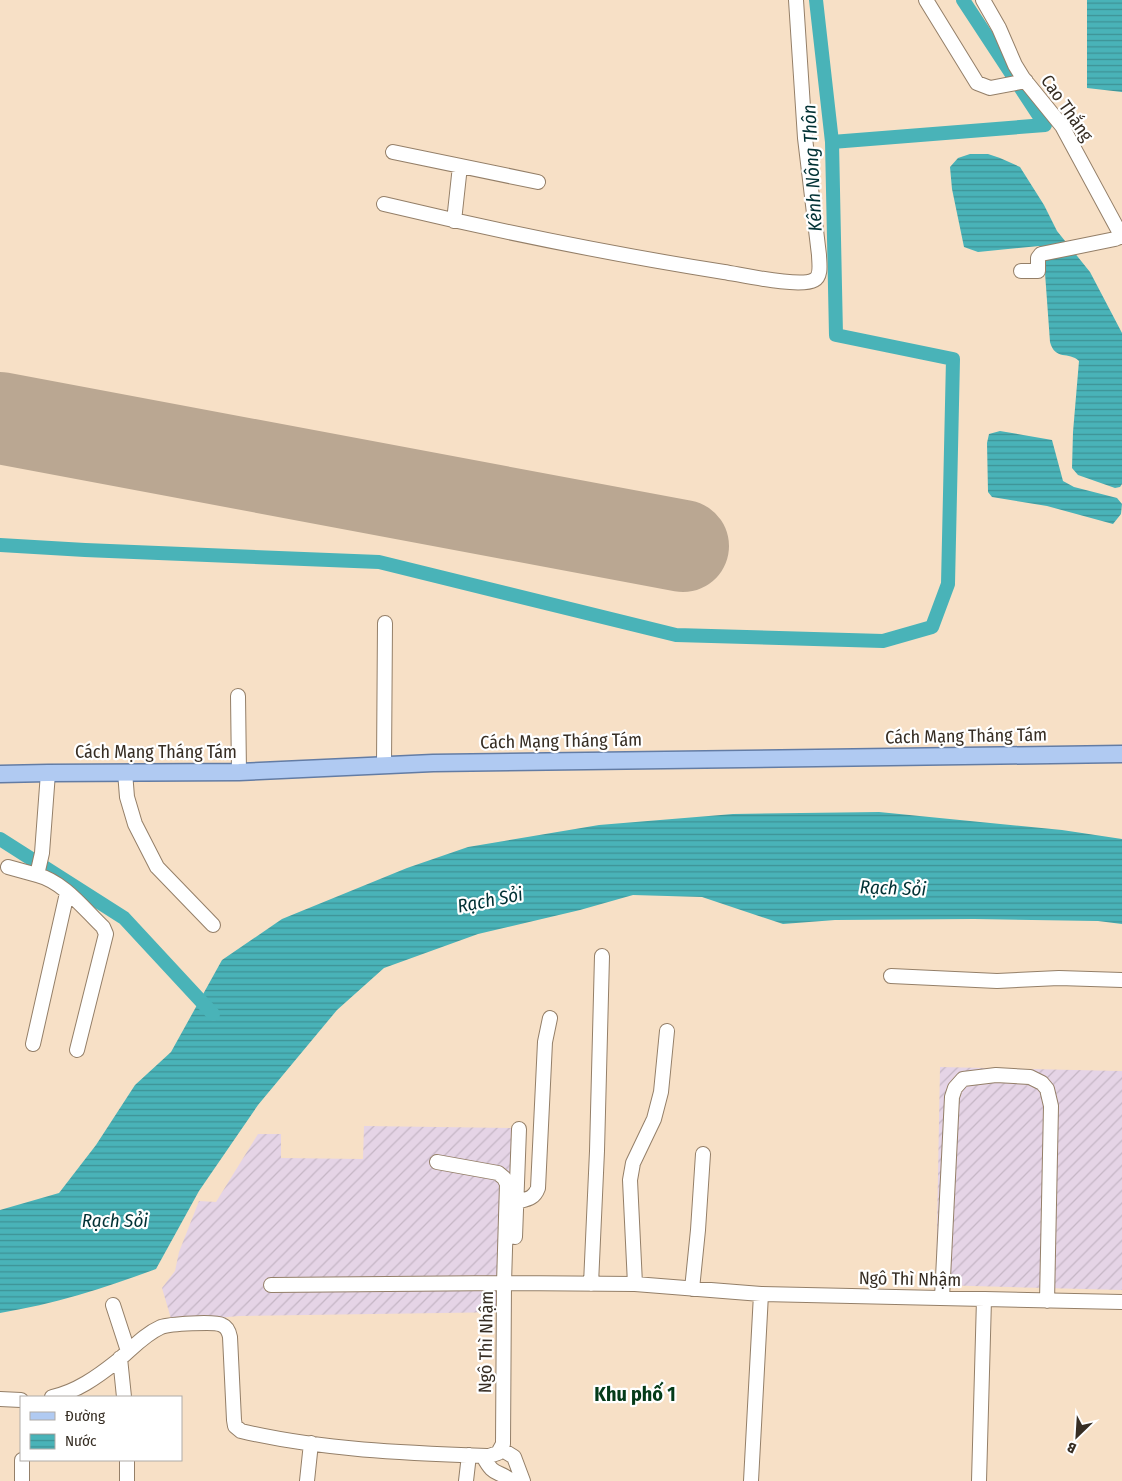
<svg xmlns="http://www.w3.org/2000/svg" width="1122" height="1481" font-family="'Fira Sans Condensed',sans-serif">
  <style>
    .industrial { fill: url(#industrial-furrows) }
    .water { fill: url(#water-rules) }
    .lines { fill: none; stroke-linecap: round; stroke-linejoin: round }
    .canal { stroke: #49b3b8; stroke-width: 14 }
    .runway { stroke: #baa792; stroke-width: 92 }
    .minor-casing { stroke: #947f68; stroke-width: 16 }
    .major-casing { stroke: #637ca4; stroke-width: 19 }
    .minor { stroke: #fff; stroke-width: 14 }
    .major { stroke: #b0caf2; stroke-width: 16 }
    .labels { text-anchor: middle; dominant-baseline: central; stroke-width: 4.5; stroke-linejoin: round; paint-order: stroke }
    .street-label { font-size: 18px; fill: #362d23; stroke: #fff }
    .water-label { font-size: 19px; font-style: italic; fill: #003134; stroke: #fff }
    .quarter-label { font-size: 20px; font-weight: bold; fill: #043b19; stroke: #fff }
  </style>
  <defs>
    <pattern id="industrial-furrows" width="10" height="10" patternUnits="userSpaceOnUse" patternTransform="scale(1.25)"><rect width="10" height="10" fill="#e5d4e6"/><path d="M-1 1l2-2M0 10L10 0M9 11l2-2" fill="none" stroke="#c5b6c5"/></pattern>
    <pattern id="water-rules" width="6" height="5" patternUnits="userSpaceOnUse" patternTransform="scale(1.25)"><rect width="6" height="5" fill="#49b3b8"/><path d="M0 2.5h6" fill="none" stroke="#3e9295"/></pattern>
  </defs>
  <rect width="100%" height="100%" fill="#f7e0c6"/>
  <path class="industrial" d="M940,1067L1122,1071V1290L936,1285Z
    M364,1126L512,1128L510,1280L512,1312L239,1316L172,1322L162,1288L175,1271L179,1252L199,1201L216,1202L258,1134H281V1158L363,1159Z"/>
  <path class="water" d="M1087,0H1122V92L1087,88Z
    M970,154H988L1000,158L1020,167L1044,205L1057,231L1090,272L1122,333V484L1120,487L1115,488L1078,475L1072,468L1073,432L1079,361C1069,351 1055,361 1050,342L1044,259L1046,252L1039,246L978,252L964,247L952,189L950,167L958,158Z
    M1000,431L1052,440L1063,481L1074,487L1117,498L1122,504L1121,514L1113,524L1047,506L992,497L988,492L987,443L989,434Z
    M879,812L1062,830L1122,839V924L1098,921L974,919L835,920L783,924L702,897L633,895L580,910L478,934L384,968L337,1010L258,1105L199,1191L156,1269C105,1288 54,1304 0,1313V1210L59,1193L96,1145L135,1085L171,1052L222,960L282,919L407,868L468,847L599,825L733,814Z"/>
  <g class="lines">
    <path class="canal" d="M832,142L1045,125L963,0
      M0,545L85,550L379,562L676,635L883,641L932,627L948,584L953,359L836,335L832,142L816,0
      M0,839L124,918L213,1014"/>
    <path class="runway" d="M0,418L683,546"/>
    <defs>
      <path id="minor" d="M926,0L977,83L990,88L1026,81
        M983,0L999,28L1015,65L1023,78L1062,126L1122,237
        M393,152L538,182
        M384,204C497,231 610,254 724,272C743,275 800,288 814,280C822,276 819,262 819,255L805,138L796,0
        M454,221L460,166
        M1021,271H1038V258L1041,254L1115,239L1122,236
        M238,696L239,772
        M384,765L385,623
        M125,772L127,797L135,824L157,867L213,925
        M48,773L42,853L37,875C64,882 84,909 103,927L106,934L77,1050
        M8,867L37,875
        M891,976L997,981L1059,978L1122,980
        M33,1044L67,893
        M516,1202C527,1199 534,1199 538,1188L545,1042L550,1018
        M515,1237L519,1129
        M591,1284L597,1151L602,956
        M635,1284L630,1180L633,1163L654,1119L661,1092L667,1031
        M271,1285L504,1283L507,1184L504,1178L498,1173L437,1162
        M692,1289L698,1230L703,1154
        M942,1298L952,1097L955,1088L963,1079L996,1075L1030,1077L1042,1083L1047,1089L1051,1106L1047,1301
        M113,1305L128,1351
        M120,1358L124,1397
        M52,1397C76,1392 97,1377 116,1362C131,1350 143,1335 161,1327C169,1324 215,1321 222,1325C227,1327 229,1332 230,1337L234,1420L235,1426L241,1431C321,1450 407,1453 489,1456L498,1453L503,1444L504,1283L635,1284L761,1294L1122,1302
        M0,1399L21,1400
        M501,1449L514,1457L523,1481
        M483,1456C494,1477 496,1469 512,1481
        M127,1460V1481
        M22,1481V1460
        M307,1481L311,1443
        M466,1481L469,1455
        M751,1481L761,1294
        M979,1481L984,1299"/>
      <path id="major" d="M0,774L48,773L239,772L433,763L1122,754"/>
    </defs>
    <use href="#minor" class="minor-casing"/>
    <use href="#major" class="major-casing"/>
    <use href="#minor" class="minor"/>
    <use href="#major" class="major"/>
  </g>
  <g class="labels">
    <g class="street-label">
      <text transform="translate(1067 108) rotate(55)">Cao Thắng</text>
      <text transform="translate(966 736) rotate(-1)">Cách Mạng Tháng Tám</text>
      <text transform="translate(561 741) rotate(-1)">Cách Mạng Tháng Tám</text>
      <text x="156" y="752">Cách Mạng Tháng Tám</text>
      <text transform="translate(910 1279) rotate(1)">Ngô Thì Nhậm</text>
      <text transform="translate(486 1342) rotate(-89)">Ngô Thì Nhậm</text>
    </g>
    <g class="water-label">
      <text transform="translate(812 168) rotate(-93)">Kênh Nông Thôn</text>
      <text transform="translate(893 888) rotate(2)">Rạch Sỏi</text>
      <text transform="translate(490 900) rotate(-11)">Rạch Sỏi</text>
      <text x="115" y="1220">Rạch Sỏi</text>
    </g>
    <g class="quarter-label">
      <text x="635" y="1394">Khu phố 1</text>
    </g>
  </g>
  <rect x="20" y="1396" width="162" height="65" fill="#ffffff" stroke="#afaba7"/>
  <rect x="30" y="1412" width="25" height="8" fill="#b0caf2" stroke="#afaba7"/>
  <text x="65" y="1421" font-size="15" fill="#362d23">Đường</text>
  <rect x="30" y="1434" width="25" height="15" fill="url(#water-rules)" stroke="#afaba7"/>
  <text x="65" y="1446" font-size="15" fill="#362d23">Nước</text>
  <g transform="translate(1077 1436) rotate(205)" stroke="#ffffff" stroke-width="4" paint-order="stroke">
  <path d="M0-4L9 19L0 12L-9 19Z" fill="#362d23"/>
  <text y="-8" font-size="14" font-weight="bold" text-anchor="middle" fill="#362d23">B</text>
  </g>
</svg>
